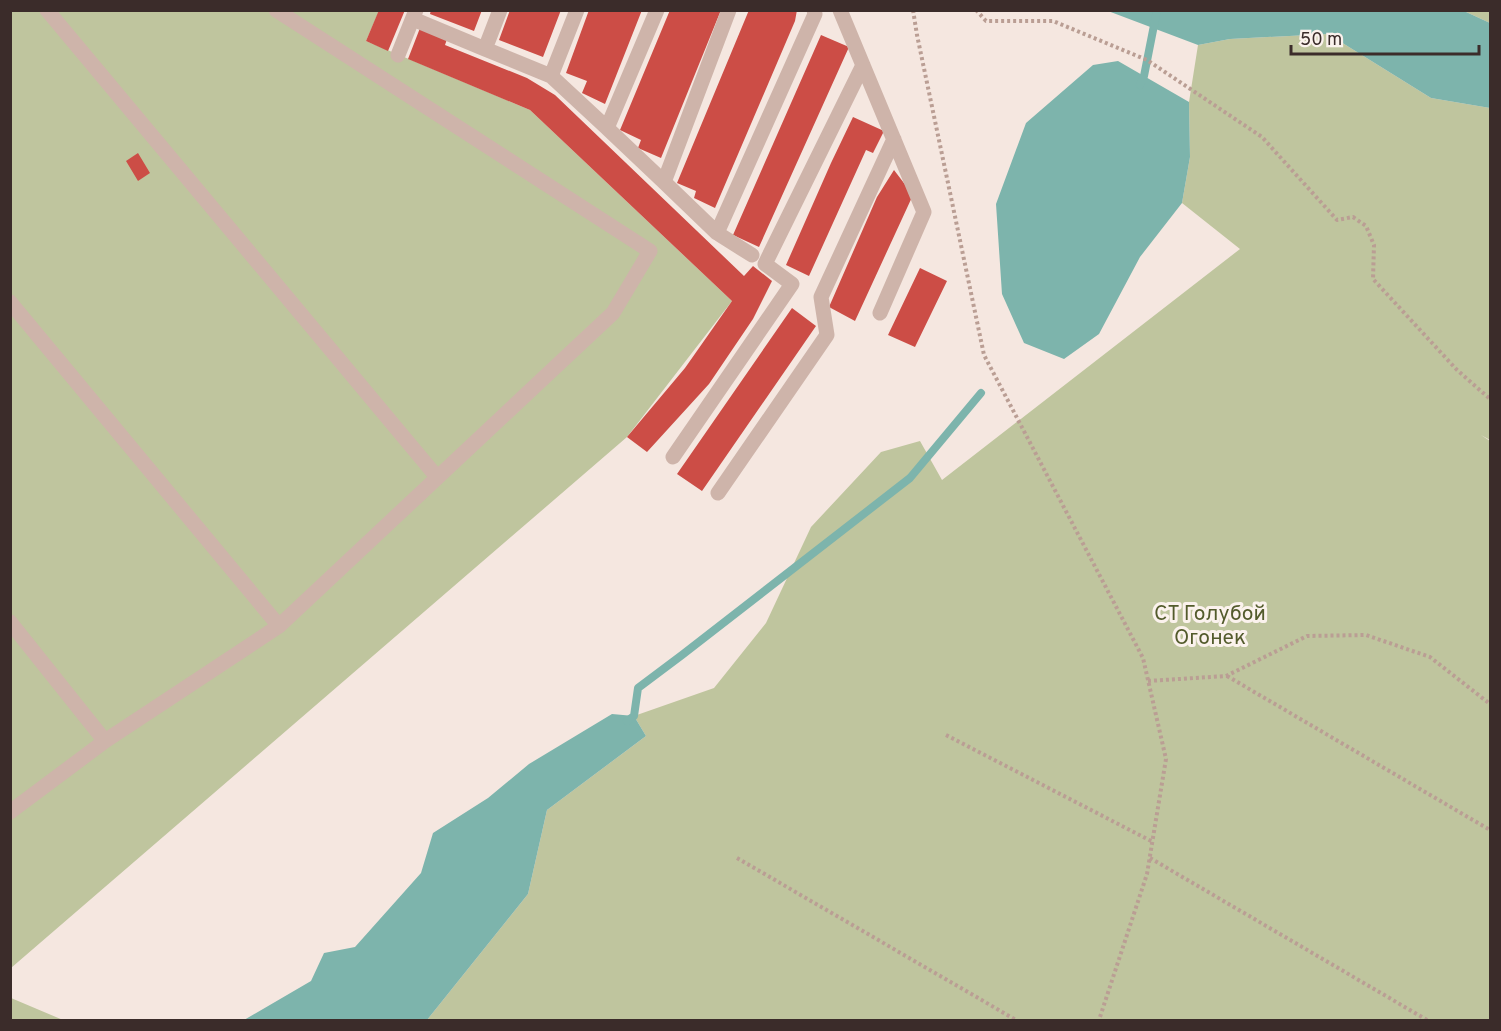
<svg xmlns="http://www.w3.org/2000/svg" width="1501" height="1031" font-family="Overpass,sans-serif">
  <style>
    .green { fill: #bfc59e }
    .water { fill: #7db4ac }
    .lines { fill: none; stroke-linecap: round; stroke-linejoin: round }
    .stream { stroke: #7db4ac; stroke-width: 8 }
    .building { fill: #cc4d46 }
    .path { stroke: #ba9e94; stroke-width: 4; stroke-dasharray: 3 3; stroke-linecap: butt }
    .minor { stroke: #ceb4aa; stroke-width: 15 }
    .labels { text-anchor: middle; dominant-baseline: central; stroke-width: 6; stroke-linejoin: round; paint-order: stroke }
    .park-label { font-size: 21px; fill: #535b2c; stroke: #fbf2ed }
  </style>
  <rect width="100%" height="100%" fill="#f5e7e0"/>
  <path class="green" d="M11,11H379L366,41L530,110L732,301L627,437L11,968Z
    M1464,11H1490V23Z
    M1328,34L1431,98L1490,108V440L1481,435L1490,441V1020H427L528,894L547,810L646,736L634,716L714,688L766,623L811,527L881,452L920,441L942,480L1240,249L1182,203L1190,157L1189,102L1198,45L1230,39Z
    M11,998L63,1020H11Z"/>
  <path class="water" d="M1108,11H1464L1490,23V108L1431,98L1328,34L1230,39L1198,45Z
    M1118,61L1189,102L1190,157L1182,203L1140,257L1099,334L1064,359L1024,343L1002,294L996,204L1026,123L1093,65Z
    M612,714L634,716L646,736L547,810L528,894L427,1020H244L311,981L324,953L355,947L421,873L433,833L488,798L529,764Z"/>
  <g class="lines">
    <path class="stream" d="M1140,85L1144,76L1157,10
      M627,721L634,716L638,688L682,655L910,478L981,393"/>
  </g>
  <path class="building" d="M379,10H405L388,51L366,41Z
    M431,10H482L474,31L430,14Z
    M510,10H561L543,57L499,40Z
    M589,10H642L605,104L582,93L587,81L566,73Z
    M670,10H721L661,158L638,148L641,140L620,130Z
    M749,10H797L795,21L715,208L694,198L696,191L677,183Z
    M420,28L447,39L445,45L527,78L555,95L744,276L753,266L772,281L753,319L709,384L647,452L627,437L685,368L732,301L530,110L408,59Z
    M821,35L849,47L759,247L733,235Z
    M853,117L884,131L873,153L866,150L809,276L786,265L831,163Z
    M138,153L150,173L138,181L126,161Z
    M894,170L913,195L855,321L829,307L877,197Z
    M920,268L947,281L915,347L888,335Z
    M792,308L816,326L702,491L677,474Z"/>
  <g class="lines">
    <path class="path" d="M913,10L917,35L984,355L1143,658L1166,759L1147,874L1099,1020
      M976,10L986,21H1053L1147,60L1262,137L1337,220L1353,217L1366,226L1374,245L1373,279L1457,370L1490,399
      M1227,676L1490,830
      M1148,681L1226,676L1307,636L1366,635L1430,657L1490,704
      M946,735L1153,842
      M737,858L1016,1020
      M1150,858L1427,1020"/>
    <path class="minor" d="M47,10L437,477
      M500,10L485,49L551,76
      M577,10L551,76L607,128
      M657,10L607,128L664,182
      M840,10L924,212L880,313
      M413,19L485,49
      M398,55L416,10
      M717,233L664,182L729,10
      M752,255L717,233L815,14L814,10
      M10,302L279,626
      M673,457L792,284L765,264L863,65
      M718,493L827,335L821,297L894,139
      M10,622L105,741
      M10,812L105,741L279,626L613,313L650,251L276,10"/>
  </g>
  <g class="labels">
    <g class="park-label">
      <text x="1210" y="614">СТ Голубой<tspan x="1210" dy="24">Огонек</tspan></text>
    </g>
  </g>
  <rect width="1501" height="1031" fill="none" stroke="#3b2c2a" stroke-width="24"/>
  <path d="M1291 45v9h188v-9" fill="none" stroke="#3b2c2a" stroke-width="3"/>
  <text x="1300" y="45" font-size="18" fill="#3b2c2a" stroke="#fbf2ed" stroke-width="4.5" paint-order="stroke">50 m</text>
</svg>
